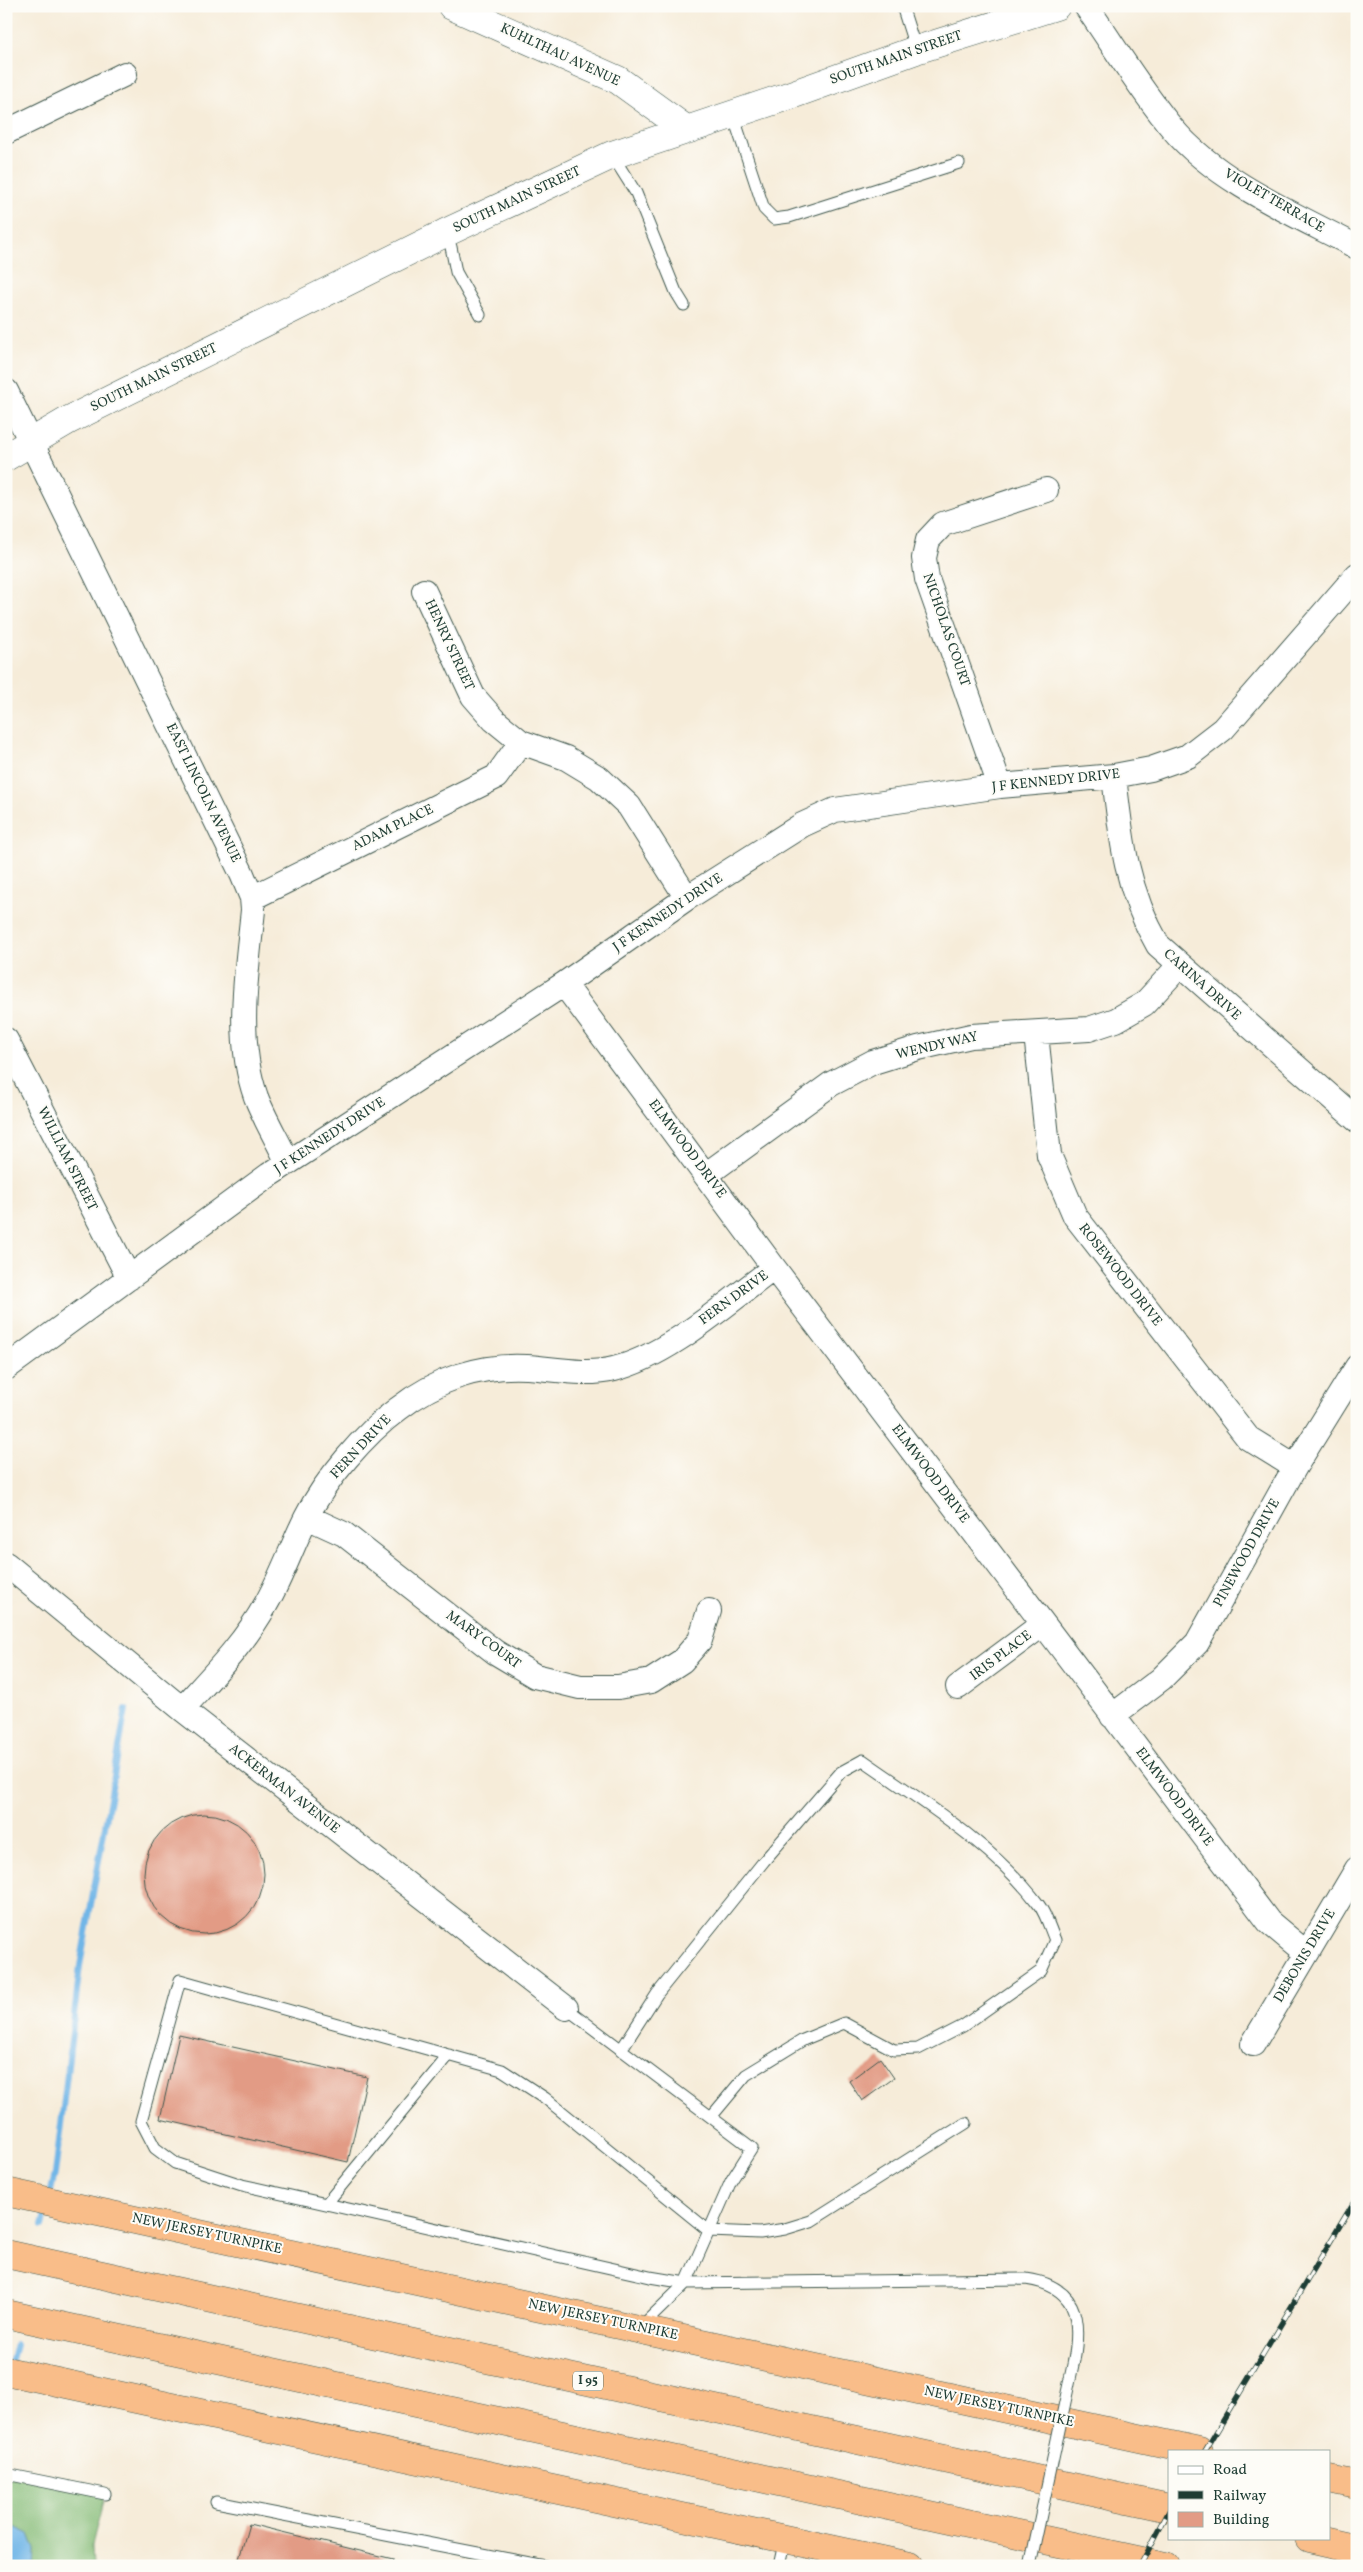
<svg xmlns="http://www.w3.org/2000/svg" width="1363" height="2572" font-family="Vollkorn,serif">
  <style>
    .forest { fill: #86bc78; stroke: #527c56 }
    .water { fill: #71b6e7; stroke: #487a8e }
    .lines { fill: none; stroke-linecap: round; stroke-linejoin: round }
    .stream { stroke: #71b6e7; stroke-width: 6 }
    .building { fill: #e29b85 }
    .service-casing { stroke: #3f574d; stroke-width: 13 }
    .minor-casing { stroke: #3f574d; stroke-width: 26 }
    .tertiary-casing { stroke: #3f574d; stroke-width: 29 }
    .motorway-casing { stroke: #3f574d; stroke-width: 29 }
    .service { stroke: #fff; stroke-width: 11 }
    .minor { stroke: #fff; stroke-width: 24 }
    .tertiary { stroke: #fff; stroke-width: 28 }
    .motorway { stroke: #f9bd89; stroke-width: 28 }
    .rail-casing { stroke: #1f3d34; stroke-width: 5.5 }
    .rail { stroke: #fdfcf7; stroke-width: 4; stroke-dasharray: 11; stroke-linecap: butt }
    .service-bridge-casing { stroke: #3f574d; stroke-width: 13; stroke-linecap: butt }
    .service-bridge { stroke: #fff; stroke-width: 11 }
    .labels { text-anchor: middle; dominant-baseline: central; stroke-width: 4; stroke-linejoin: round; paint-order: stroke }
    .shield { fill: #fdfcf7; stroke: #62766e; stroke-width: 1 }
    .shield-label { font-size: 12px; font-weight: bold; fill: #1f3d34 }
    .street-label { font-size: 14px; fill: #1f3d34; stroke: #fdfcf7 }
  </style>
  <rect width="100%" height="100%" fill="#fdfcf7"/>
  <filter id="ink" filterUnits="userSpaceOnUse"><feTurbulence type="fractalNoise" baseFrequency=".02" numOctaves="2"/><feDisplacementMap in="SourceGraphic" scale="10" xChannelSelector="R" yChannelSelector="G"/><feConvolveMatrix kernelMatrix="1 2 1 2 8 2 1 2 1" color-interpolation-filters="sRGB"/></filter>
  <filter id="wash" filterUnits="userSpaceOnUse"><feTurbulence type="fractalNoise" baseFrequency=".0096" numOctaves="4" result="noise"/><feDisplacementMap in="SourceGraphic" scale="20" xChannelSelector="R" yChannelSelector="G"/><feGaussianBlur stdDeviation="1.12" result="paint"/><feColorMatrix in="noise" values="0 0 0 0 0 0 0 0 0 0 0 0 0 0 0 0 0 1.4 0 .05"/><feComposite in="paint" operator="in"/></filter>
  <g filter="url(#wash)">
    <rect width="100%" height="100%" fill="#f6ecd9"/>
    <path class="forest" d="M6,2474L105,2494L92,2545L93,2566H34L35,2550L29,2534L6,2523Z"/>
    <path class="water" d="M6,2523L29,2534L35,2550L34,2566H6Z"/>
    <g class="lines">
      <path class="stream" d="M50,2195L55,2174L80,1966L126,1709
        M42,2226L47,2207
        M10,2366L16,2345"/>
    </g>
    <g id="blocks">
      <path class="building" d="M144 1874a60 60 0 1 1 120 0a60 60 0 1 1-120 0Z
        M179,2035L367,2077L348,2162L160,2119Z
        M880,2058L894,2078L862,2101L849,2081Z
        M249,2524L393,2559L392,2566H237Z"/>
    </g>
  </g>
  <g filter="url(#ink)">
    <use href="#blocks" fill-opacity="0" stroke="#3f574d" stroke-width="1"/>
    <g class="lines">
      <defs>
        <path id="service" d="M902,6L916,50
          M733,115L764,209L774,219L789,217L959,163
          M612,155L636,193L676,292L684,305
          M445,233L451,247L456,272L480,315
          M566,2008L752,2148L731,2181L686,2283L640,2328
          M621,2050L657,1994L764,1861L841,1772L863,1760C924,1803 994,1845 1039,1905C1046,1914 1050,1929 1055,1940L1041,1971L963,2026L918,2049L894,2050L844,2023L803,2040L746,2075L711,2117
          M966,2123L811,2221L785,2229L760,2233L709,2231L545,2098L502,2070L180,1980L141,2121L155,2148L175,2163L242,2185L650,2277L686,2283L1026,2279C1075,2286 1082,2316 1074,2360
          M326,2204L449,2055
          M6,2474L105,2494
          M216,2502L545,2566
          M779,2566L785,2539"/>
        <path id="minor" d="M1086,6C1114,46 1141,91 1172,128C1216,181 1296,215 1357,247
          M6,132L125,74
          M6,391L242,874L252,898L253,910C247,971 235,1038 256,1097C265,1120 278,1141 288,1163
          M424,591L473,696L494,720L521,742L566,758L599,778L629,806L687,898
          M1114,776C1121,838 1126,890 1158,945L1357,1120
          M1000,786L927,579L924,558L928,540L943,524L1046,490
          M252,898L496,777L521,742
          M564,984L774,1268L1269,1922L1306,1953
          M1036,1034L1049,1155L1075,1216L1248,1438L1295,1467
          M6,1040L129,1278
          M707,1174L831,1084L873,1062L918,1048L971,1036L1089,1029L1116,1020L1144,1004L1179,966
          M6,1368L269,1175L564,984L687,898L802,825L835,810L1000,786L1114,776L1151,769L1188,756L1223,729L1357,575
          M307,1517L344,1534L495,1652L535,1676L580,1687H618L651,1681L682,1661L700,1640L709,1611
          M6,1564L182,1709L566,2008
          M958,1687L1043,1624
          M182,1709C212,1676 244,1644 266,1604C282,1576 292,1546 306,1518C325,1480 364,1434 398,1409C435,1380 480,1364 527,1367C556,1369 585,1376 614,1369C670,1355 727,1302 774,1268
          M1112,1716L1161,1679L1197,1643L1295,1467L1357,1367
          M1253,2044L1357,1869"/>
        <path id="tertiary" d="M452,6L618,80L687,130
          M6,457L69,420L445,233L612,155L791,95L916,50L1056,6"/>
        <path id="motorway" d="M6,2192L1199,2451
          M6,2254L1169,2508
          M6,2314L1165,2566
          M6,2371L910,2566
          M1329,2479L1357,2485
          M1309,2538L1357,2549"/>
      </defs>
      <use href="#service" class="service-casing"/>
      <use href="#minor" class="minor-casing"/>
      <use href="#tertiary" class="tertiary-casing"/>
      <use href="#motorway" class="motorway-casing"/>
      <use href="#service" class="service"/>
      <use href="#minor" class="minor"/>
      <use href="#tertiary" class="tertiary"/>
      <use href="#motorway" class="motorway"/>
      <defs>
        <path id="rail" d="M1205,2451L1357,2197
          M1140,2566L1169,2511"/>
      </defs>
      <use href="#rail" class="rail-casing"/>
      <use href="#rail" class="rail"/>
      <defs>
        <path id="service-bridge" d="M1030,2566L1074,2360"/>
      </defs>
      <use href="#service-bridge" class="service-bridge-casing"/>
      <use href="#service-bridge" class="service-bridge"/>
    </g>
  </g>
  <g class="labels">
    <rect class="shield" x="573" y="2371.5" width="30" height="19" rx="4"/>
    <g class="shield-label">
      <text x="588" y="2381">I 95</text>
    </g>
    <g class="street-label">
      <text transform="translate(560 55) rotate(25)">KUHLTHAU AVENUE</text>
      <text transform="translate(896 58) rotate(-19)">SOUTH MAIN STREET</text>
      <text transform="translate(517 200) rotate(-25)">SOUTH MAIN STREET</text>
      <text transform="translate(1274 201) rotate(30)">VIOLET TERRACE</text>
      <text transform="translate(154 378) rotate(-26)">SOUTH MAIN STREET</text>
      <text transform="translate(946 630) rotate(71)">NICHOLAS COURT</text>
      <text transform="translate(449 645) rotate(65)">HENRY STREET</text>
      <text transform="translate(1056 781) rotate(-6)">J F KENNEDY DRIVE</text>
      <text transform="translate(203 793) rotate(64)">EAST LINCOLN AVENUE</text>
      <text transform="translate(393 828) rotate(-26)">ADAM PLACE</text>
      <text transform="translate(668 913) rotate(-34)">J F KENNEDY DRIVE</text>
      <text transform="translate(1202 985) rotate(42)">CARINA DRIVE</text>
      <text transform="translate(937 1046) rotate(-13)">WENDY WAY</text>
      <text transform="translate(330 1136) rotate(-33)">J F KENNEDY DRIVE</text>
      <text transform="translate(687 1149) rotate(53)">ELMWOOD DRIVE</text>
      <text transform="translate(67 1159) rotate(63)">WILLIAM STREET</text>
      <text transform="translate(1120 1275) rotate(52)">ROSEWOOD DRIVE</text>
      <text transform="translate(734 1298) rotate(-36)">FERN DRIVE</text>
      <text transform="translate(361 1447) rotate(-47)">FERN DRIVE</text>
      <text transform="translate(930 1474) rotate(53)">ELMWOOD DRIVE</text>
      <text transform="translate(1247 1553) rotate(-61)">PINEWOOD DRIVE</text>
      <text transform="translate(483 1640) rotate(36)">MARY COURT</text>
      <text transform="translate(1001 1656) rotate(-37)">IRIS PLACE</text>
      <text transform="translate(284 1789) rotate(38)">ACKERMAN AVENUE</text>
      <text transform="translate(1174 1797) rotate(53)">ELMWOOD DRIVE</text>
      <text transform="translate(1305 1956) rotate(-59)">DEBONIS DRIVE</text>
      <text transform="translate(207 2234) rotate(12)">NEW JERSEY TURNPIKE</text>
      <text transform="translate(603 2320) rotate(12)">NEW JERSEY TURNPIKE</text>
      <text transform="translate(999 2407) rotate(12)">NEW JERSEY TURNPIKE</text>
    </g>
  </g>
  <rect width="1363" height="2572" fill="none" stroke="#fdfcf7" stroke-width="25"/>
  <rect x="1168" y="2450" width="162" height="90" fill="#fdfcf7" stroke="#a4b0a9"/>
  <rect x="1178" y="2466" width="25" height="8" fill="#ffffff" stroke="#a4b0a9"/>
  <text x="1213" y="2474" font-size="15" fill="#1f3d34">Road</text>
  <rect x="1178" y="2491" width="25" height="8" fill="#1f3d34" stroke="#a4b0a9"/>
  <text x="1213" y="2500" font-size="15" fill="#1f3d34">Railway</text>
  <rect x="1178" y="2512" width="25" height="15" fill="#e29b85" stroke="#a4b0a9"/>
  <text x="1213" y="2524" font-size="15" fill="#1f3d34">Building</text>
</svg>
